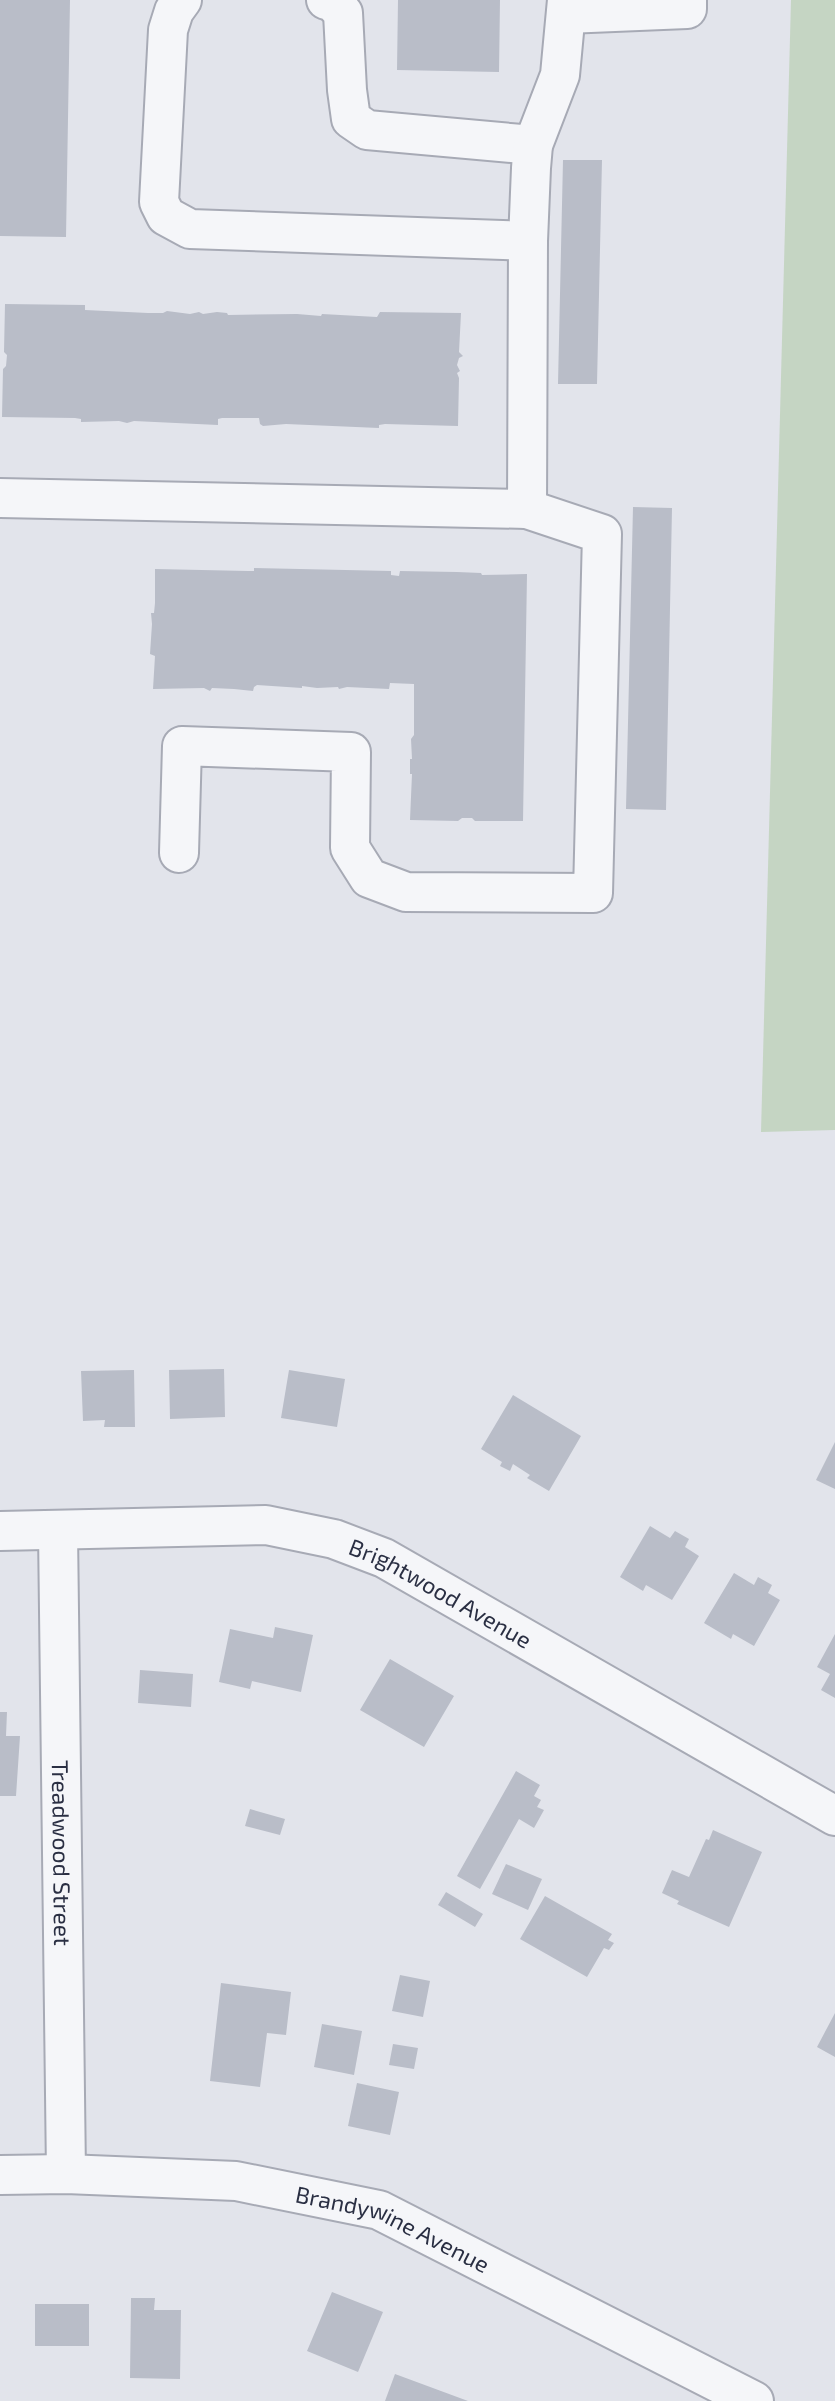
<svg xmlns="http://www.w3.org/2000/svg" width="835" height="2401" font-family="'Exo 2',sans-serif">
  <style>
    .green { fill: #c5d5c3 }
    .building { fill: #b9bdc8 }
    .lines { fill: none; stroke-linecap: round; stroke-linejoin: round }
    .minor-casing { stroke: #a7aab5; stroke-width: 42 }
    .minor { stroke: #f5f6f9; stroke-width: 38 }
    .labels { text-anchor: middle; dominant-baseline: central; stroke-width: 5; stroke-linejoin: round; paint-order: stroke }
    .street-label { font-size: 23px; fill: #2a2f43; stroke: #f2f4f8 }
  </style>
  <rect width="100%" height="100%" fill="#e2e4eb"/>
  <path class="green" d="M791,0H835V1130L761,1132Z"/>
  <path class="building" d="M0,0H70L66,237L0,236Z
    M398,0H500L499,72L397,70Z
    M563,160H602L597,384H558Z
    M5,304L85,305V310L148,313H163L167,311L190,314L199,312L203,314L217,312L227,313L228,315L297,314L321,316L322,314L377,317L380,312L461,313L459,352L463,356L459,358L457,365L460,371L457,373L459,378L458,426L385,424L379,425V428L286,424L263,426L260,424L259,418H222L218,419V425L134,421L127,423L119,421L81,422V419L75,418L2,417L3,369L6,366L7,355L4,352Z
    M633,507L672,508L666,810L626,809Z
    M254,568L391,571V575L399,576L400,571L457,572L481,573L482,575L527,574L523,821H475L472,818H462L458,821L410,820L412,774H410V759H412L411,739L414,735V684L390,683L389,689L347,687L339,689L338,687L317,688L302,686V688L257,685L254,687L253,691L234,689L212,688L210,691L204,688L153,689L155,656L150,654L152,624L151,613H154L155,603V569L248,571H254Z
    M224,1369L225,1417L170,1419L169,1370Z
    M134,1370L135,1427H104L105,1420L83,1421L81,1371Z
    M289,1370L345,1379L337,1427L281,1418Z
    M513,1395L581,1436L549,1491L527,1478L530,1475L513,1464L510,1471L500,1466L502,1462L481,1449Z
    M835,1442V1489L816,1480Z
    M650,1526L670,1538L675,1531L689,1539L685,1547L699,1556L672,1600L646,1585L643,1591L620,1577Z
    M734,1573L754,1585L758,1577L772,1585L768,1593L780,1600L754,1646L733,1634L731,1639L704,1623Z
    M275,1627L313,1635L301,1692L252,1681L250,1689L219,1682L230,1629L273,1638Z
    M835,1634V1698L821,1690L830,1674L817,1667Z
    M390,1659L454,1696L424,1747L360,1710Z
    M140,1670L193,1674L191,1707L138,1703Z
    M0,1712H7L6,1736H20L16,1796H0Z
    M516,1771L540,1785L534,1796L541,1800L537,1807L544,1810L534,1828L519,1819L480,1889L457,1876Z
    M250,1809L285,1819L280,1835L245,1826Z
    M713,1830L762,1852L729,1927L677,1904L679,1901L662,1893L672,1870L689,1877L706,1839L709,1840Z
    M506,1864L542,1879L528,1910L492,1894Z
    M446,1892L483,1914L475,1927L438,1905Z
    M545,1896L612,1934L608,1940L614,1943L609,1950L604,1948L587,1977L520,1939Z
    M400,1975L430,1981L423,2017L392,2011Z
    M221,1983L291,1992L286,2035L267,2033L260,2087L210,2081Z
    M835,2013V2057L817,2047Z
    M322,2024L362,2031L354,2075L314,2067Z
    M393,2044L418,2048L414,2069L389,2065Z
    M357,2083L399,2092L390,2135L348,2126Z
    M332,2292L383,2312L358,2372L307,2351Z
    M131,2298H155L154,2310H181L180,2379L130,2378Z
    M35,2304H89V2346H35Z
    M395,2374L468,2401H385Z"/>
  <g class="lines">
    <defs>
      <g id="minor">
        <path d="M182,0L174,11L168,30L159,202L166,216L190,229L528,241"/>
        <path d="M326,0L332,1L343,13L347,90L351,119L367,130L533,145"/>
        <path d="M566,14L687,9V0"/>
        <path d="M0,498L527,509L528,241L531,168L533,145L560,75L567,0"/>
        <path d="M179,853L182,746L351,752L350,848L369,878L406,892L593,893L602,534L527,509"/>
        <path id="s1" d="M0,1531L266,1525L334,1539L384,1558L835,1816"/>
        <path id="s2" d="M58,1531L66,2174"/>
        <path id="s3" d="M0,2175L66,2174L236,2181L379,2210L754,2401"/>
      </g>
    </defs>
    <use href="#minor" class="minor-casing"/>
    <use href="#minor" class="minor"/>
  </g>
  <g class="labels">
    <g class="street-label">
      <text stroke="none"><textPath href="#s1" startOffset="455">Brightwood Avenue</textPath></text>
      <text stroke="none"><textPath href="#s2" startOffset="322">Treadwood Street</textPath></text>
      <text stroke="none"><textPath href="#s3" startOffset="401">Brandywine Avenue</textPath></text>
    </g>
  </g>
</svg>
